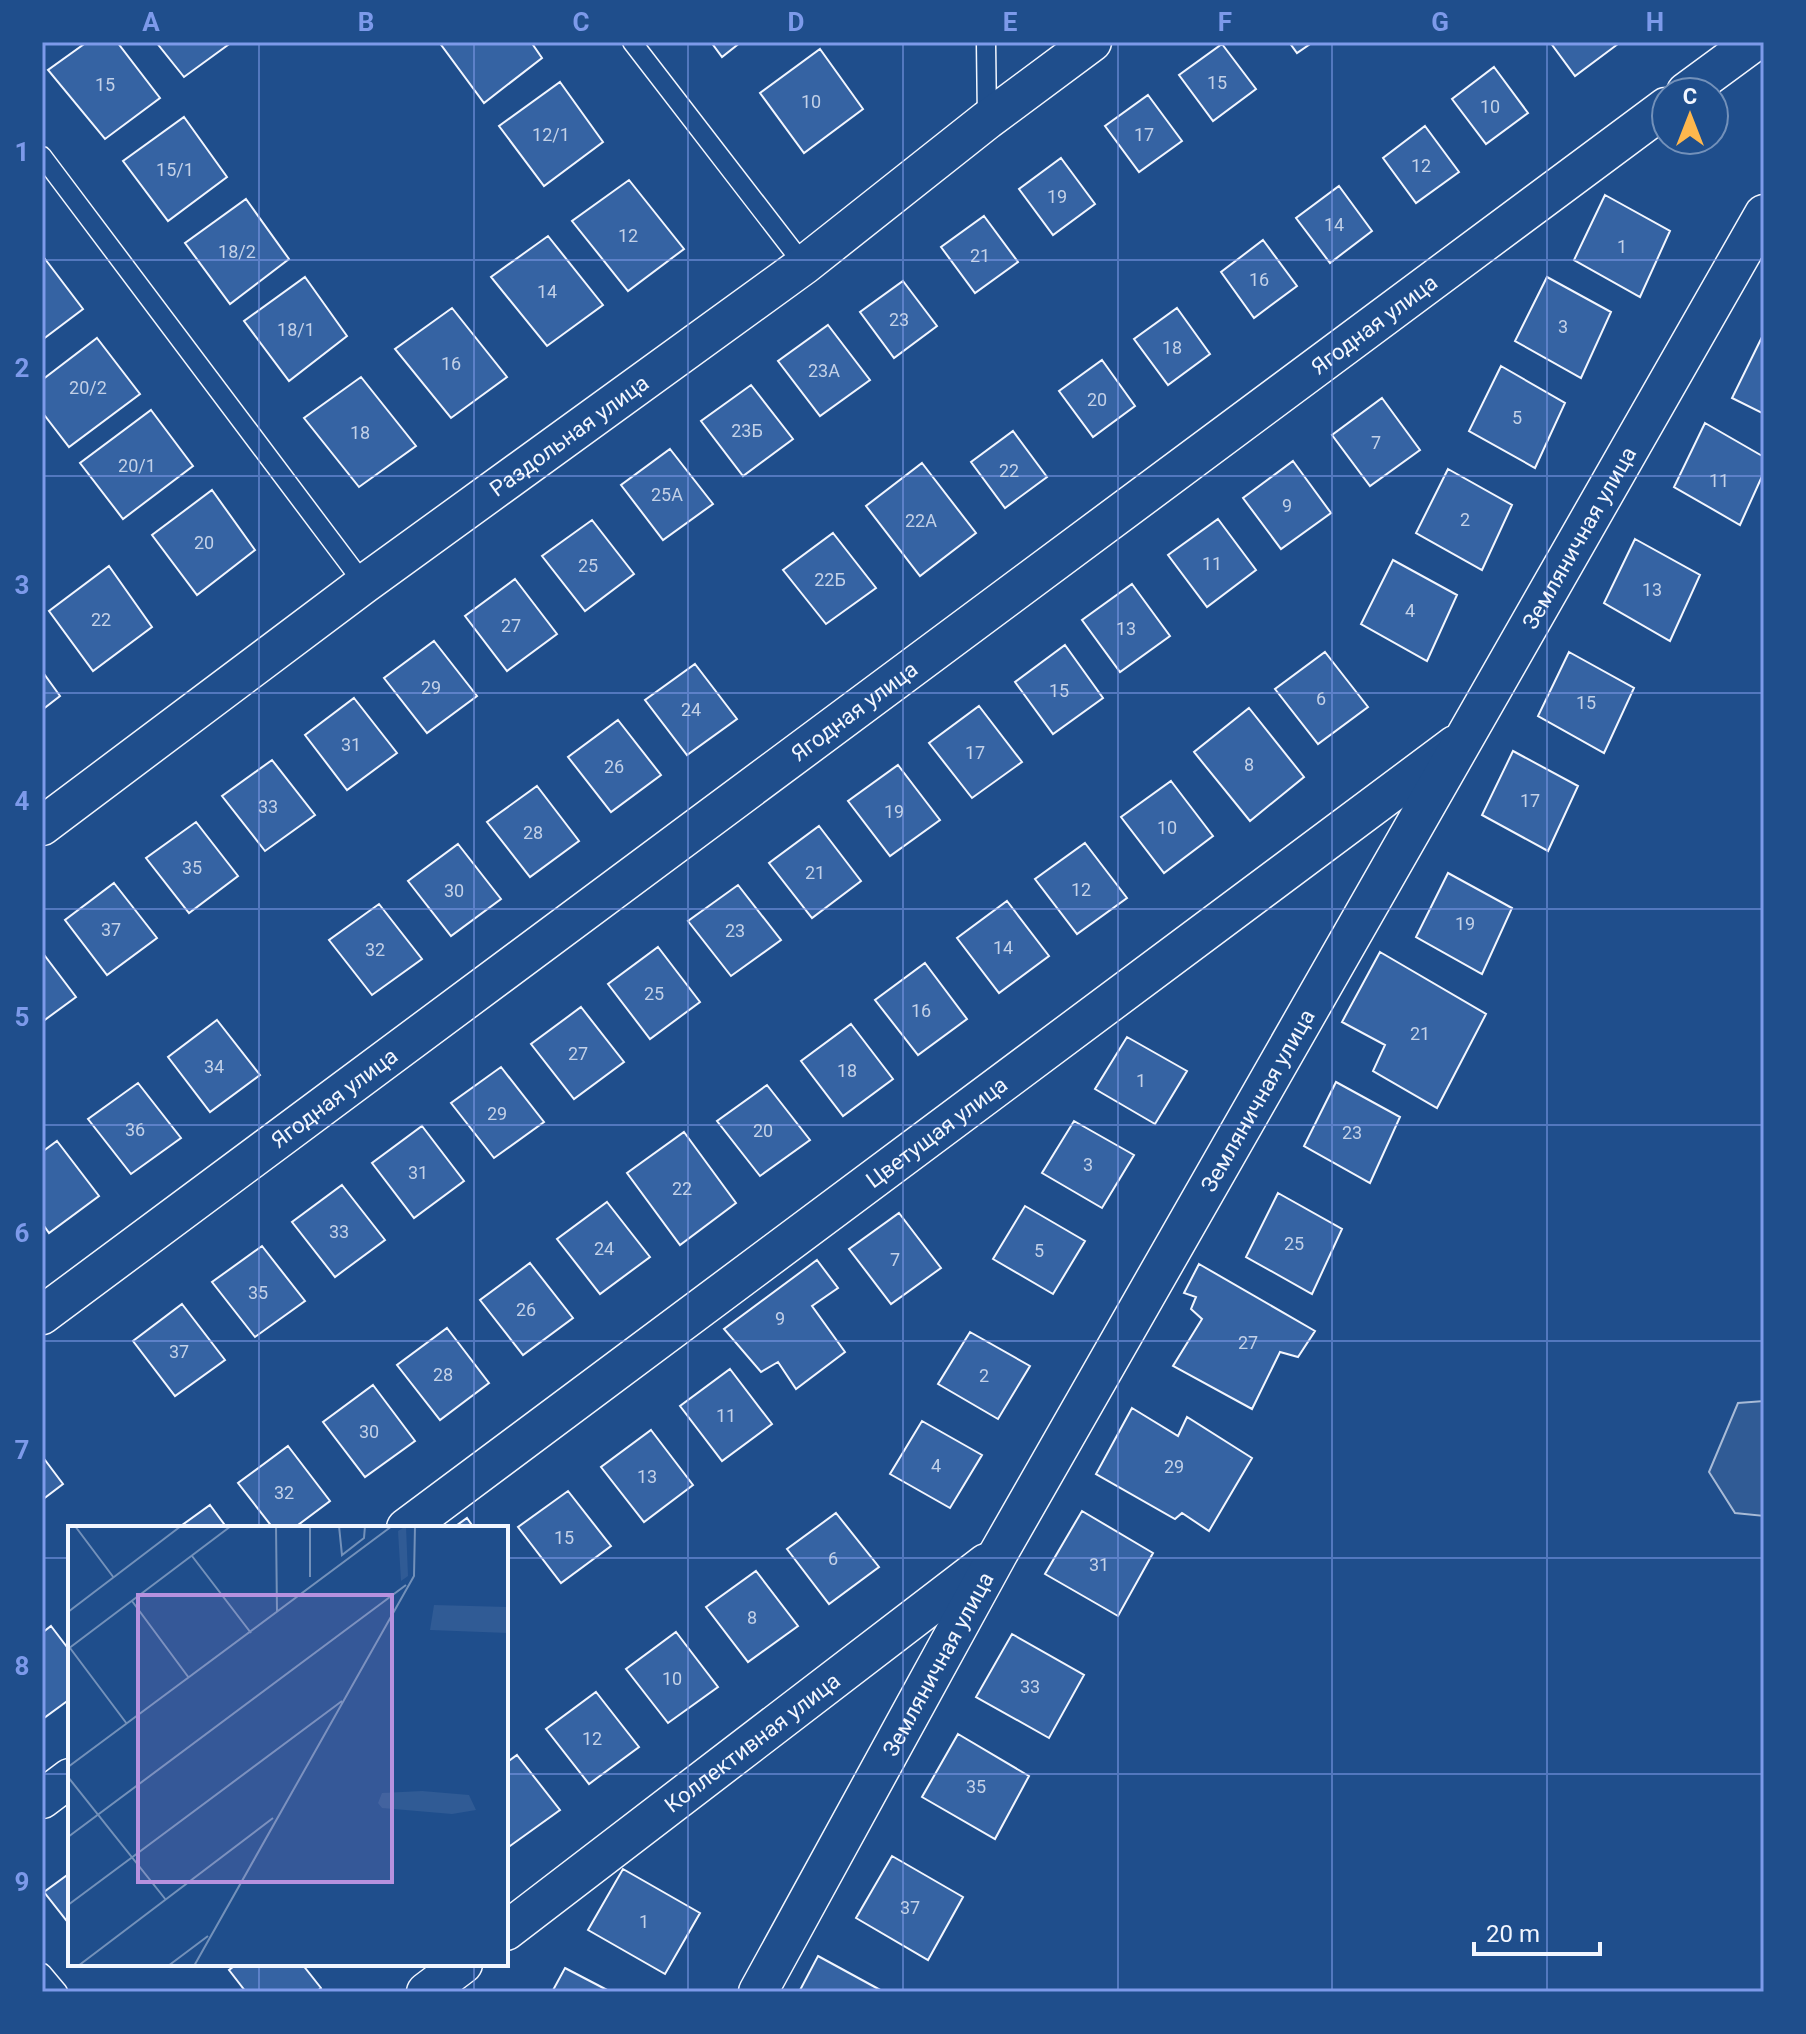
<svg xmlns="http://www.w3.org/2000/svg" width="1806" height="2034" font-family="Roboto,sans-serif">
  <style>
    .built { fill: #305b95; stroke: #a8bbd7; stroke-width: 2 }
    .building { fill: #3563a3; stroke: #f2f6ff; stroke-width: 2 }
    .lines { fill: none; stroke-linecap: round; stroke-linejoin: round }
    .service-casing { stroke: #f2f6ff; stroke-width: 21 }
    .minor-casing { stroke: #f2f6ff; stroke-width: 41 }
    .service { stroke: #1f4e8c; stroke-width: 18 }
    .minor { stroke: #1f4e8c; stroke-width: 38 }
    .grid { fill: none; stroke: #7d9aea; stroke-width: 2; stroke-opacity: 0.55 }
    .labels { text-anchor: middle; dominant-baseline: central; stroke-width: 6; stroke-linejoin: round; paint-order: stroke }
    .number-label { font-size: 18px; fill: #c3d1e8 }
    .street-label { font-size: 22px; fill: #f2f6ff; stroke: #1f4e8c }
    .inset-road { fill: none; stroke: #7391ba; stroke-width: 2 }
    .view { fill: #b691df; fill-opacity: 0.15; stroke: #b691df; stroke-width: 4 }
    .inset-edge { fill: none; stroke: #f2f6ff; stroke-width: 4 }
    .neatline { fill: none; stroke: #7d9aea; stroke-width: 3 }
    .grid-label { font-size: 26px; text-anchor: middle; font-weight: bold; fill: #7d9aea }
  </style>
  <rect width="100%" height="100%" fill="#1f4e8c"/>
  <path class="built" d="M1764,1401V1516L1735,1513L1709,1472L1738,1403Z"/>
  <path class="building" d="M87,42H117L160,98L105,139L48,70Z
    M156,42H232L184,77Z
    M439,42H531L542,58L484,103Z
    M711,42H741L722,57Z
    M1289,42H1313L1297,53Z
    M1550,42H1616L1618,44L1575,76Z
    M1222,44L1256,89L1213,121L1179,75Z
    M820,49L863,109L804,153L760,93Z
    M1494,67L1528,113L1486,144L1452,99Z
    M560,82L603,142L544,186L499,126Z
    M1148,95L1182,141L1139,172L1105,126Z
    M184,117L227,177L168,221L123,161Z
    M1425,126L1459,172L1416,203L1383,158Z
    M1061,158L1095,204L1053,235L1019,189Z
    M629,180L684,249L628,291L572,221Z
    M1339,186L1372,231L1330,263L1296,218Z
    M1605,195L1670,231L1640,297L1574,260Z
    M246,199L289,259L230,304L185,243Z
    M984,216L1018,262L975,293L941,247Z
    M548,236L603,305L547,346L491,277Z
    M1263,240L1297,286L1254,318L1221,272Z
    M42,255L83,309L42,340Z
    M305,277L347,336L289,381L244,321Z
    M1547,277L1611,312L1581,378L1515,341Z
    M903,281L937,326L894,358L860,312Z
    M452,308L507,377L451,418L395,349Z
    M1177,308L1210,354L1168,385L1134,339Z
    M828,325L870,380L820,416L778,361Z
    M1763,335L1764,336V414L1732,398Z
    M97,338L140,394L69,447L42,412V380Z
    M1102,360L1135,406L1093,437L1059,391Z
    M1501,366L1565,403L1535,468L1469,431Z
    M361,377L416,446L359,487L304,418Z
    M751,385L793,439L743,476L701,421Z
    M1382,398L1420,450L1370,486L1332,435Z
    M151,410L193,466L123,519L80,463Z
    M1705,423L1764,457V472L1740,525L1674,487Z
    M1013,431L1047,477L1005,508L971,462Z
    M670,449L713,504L663,540L621,485Z
    M1293,461L1331,513L1281,549L1243,498Z
    M922,463L976,533L920,576L866,506Z
    M1448,469L1512,505L1482,570L1416,533Z
    M212,490L255,550L197,595L152,535Z
    M1218,519L1256,570L1207,607L1168,555Z
    M592,520L634,574L585,611L542,556Z
    M833,533L876,588L826,624L783,570Z
    M1635,539L1700,575L1670,641L1604,603Z
    M1393,560L1457,595L1427,661L1361,624Z
    M109,566L152,627L93,671L49,611Z
    M515,579L557,634L507,671L465,616Z
    M1132,584L1170,636L1120,672L1082,620Z
    M434,641L477,696L427,733L384,678Z
    M1065,645L1103,698L1053,734L1015,682Z
    M1325,652L1368,707L1318,744L1275,689Z
    M1569,652L1634,688L1604,753L1538,716Z
    M695,664L737,719L687,755L645,700Z
    M42,671L60,696L42,710Z
    M354,698L397,753L347,790L305,735Z
    M979,706L1022,762L972,798L929,743Z
    M1249,708L1304,777L1250,821L1194,752Z
    M618,720L661,775L611,812L568,757Z
    M1513,751L1578,786L1548,851L1482,815Z
    M272,760L315,815L265,851L222,796Z
    M898,765L940,820L890,856L848,801Z
    M1171,781L1213,836L1164,873L1121,817Z
    M537,786L579,841L530,877L487,822Z
    M196,822L238,876L189,913L146,858Z
    M819,826L861,881L812,918L769,863Z
    M1085,843L1127,898L1077,934L1035,879Z
    M458,844L501,899L451,936L408,881Z
    M1448,873L1512,908L1482,974L1416,937Z
    M114,883L157,938L107,975L65,920Z
    M738,885L781,940L731,976L688,921Z
    M1007,901L1049,956L999,993L957,938Z
    M379,904L422,959L372,995L329,940Z
    M658,947L700,1002L650,1039L608,984Z
    M42,952L76,997L42,1022Z
    M1380,952L1486,1014L1437,1108L1373,1071L1385,1045L1342,1022Z
    M925,963L967,1019L918,1055L875,1000Z
    M581,1007L624,1062L574,1099L531,1044Z
    M217,1020L260,1075L210,1112L168,1057Z
    M851,1024L893,1079L843,1116L801,1061Z
    M1127,1037L1187,1071L1155,1124L1095,1089Z
    M501,1067L544,1122L494,1158L451,1103Z
    M1336,1082L1400,1117L1370,1183L1304,1146Z
    M138,1083L181,1138L131,1174L88,1119Z
    M767,1085L810,1140L760,1176L717,1121Z
    M1074,1121L1134,1155L1102,1208L1042,1173Z
    M422,1126L464,1181L414,1218L372,1163Z
    M684,1132L736,1203L680,1245L627,1173Z
    M57,1141L99,1196L49,1233L42,1223V1152Z
    M342,1185L385,1240L335,1277L292,1222Z
    M1278,1193L1342,1229L1312,1294L1246,1257Z
    M607,1202L650,1257L600,1294L557,1239Z
    M1025,1206L1085,1241L1053,1294L993,1259Z
    M899,1213L941,1268L891,1304L849,1249Z
    M262,1246L305,1301L255,1337L212,1282Z
    M817,1260L838,1288L812,1306L845,1352L796,1389L778,1362L761,1372L724,1329Z
    M530,1263L573,1318L523,1355L480,1300Z
    M1199,1264L1315,1331L1298,1357L1280,1352L1252,1409L1173,1366L1202,1319L1191,1309L1196,1297L1184,1293Z
    M182,1304L225,1360L175,1396L133,1341Z
    M447,1328L489,1383L440,1420L397,1365Z
    M970,1332L1030,1366L998,1419L938,1384Z
    M730,1369L772,1424L722,1461L680,1406Z
    M373,1385L415,1441L365,1477L323,1422Z
    M1132,1408L1178,1436L1187,1417L1252,1458L1209,1531L1182,1513L1175,1519L1096,1474Z
    M922,1421L982,1455L950,1508L890,1474Z
    M651,1430L693,1485L644,1522L601,1467Z
    M288,1446L330,1501L294,1528H273L238,1483Z
    M42,1456L63,1484L42,1500Z
    M568,1491L611,1546L561,1583L518,1527Z
    M210,1505L227,1528H178Z
    M1082,1511L1153,1553L1118,1616L1045,1574Z
    M836,1513L879,1567L829,1604L787,1549Z
    M467,1518L474,1528H453Z
    M756,1571L798,1626L748,1662L706,1607Z
    M51,1626L70,1651V1699L44,1718L42,1633Z
    M676,1632L718,1687L668,1723L626,1669Z
    M1012,1634L1084,1675L1049,1738L976,1697Z
    M596,1692L639,1747L589,1784L546,1729Z
    M958,1734L1029,1776L995,1839L922,1797Z
    M517,1755L560,1810L510,1846L506,1841V1763Z
    M892,1856L963,1897L928,1960L856,1918Z
    M623,1869L700,1913L665,1974L588,1930Z
    M70,1873V1925L44,1892Z
    M818,1956L884,1992H799Z
    M237,1964H302L321,1988L316,1992H246L229,1970Z
    M565,1968L611,1992H552Z"/>
  <g class="lines">
    <defs>
      <path id="service" d="M632,42L804,265
        M986,42L987,120
        M42,156L364,584
        M42,1973L58,1992"/>
      <g id="minor">
        <path d="M1686,92L1754,42"/>
        <path id="s1" d="M42,826L364,584L804,265L987,120L1092,42"/>
        <path id="s2" d="M42,1315L1666,107"/>
        <path id="s3" d="M406,1528L1455,745"/>
        <path d="M42,1799L70,1778"/>
        <path id="s4" d="M506,1931L986,1563"/>
        <path d="M426,1992L463,1964"/>
        <path id="s5" d="M758,1992L998,1554L1764,214"/>
      </g>
    </defs>
    <use href="#service" class="service-casing"/>
    <use href="#minor" class="minor-casing"/>
    <use href="#service" class="service"/>
    <use href="#minor" class="minor"/>
  </g>
  <path class="grid" d="M259,42V1528M474,42V1528M688,42V1992M903,42V1992M1118,42V1992M1332,42V1992M1547,42V1992M42,260H1764M42,476H1764M42,693H1764M42,909H1764M42,1125H1764M42,1341H1764M42,1558H70M506,1558H1764M42,1774H70M506,1774H1764M259,1964V1992M474,1964V1992"/>
  <g class="labels">
    <g class="number-label">
      <text x="1217" y="82">15</text>
      <text x="105" y="84">15</text>
      <text x="811" y="101">10</text>
      <text x="1490" y="106">10</text>
      <text x="551" y="134">12/1</text>
      <text x="1144" y="134">17</text>
      <text x="1421" y="165">12</text>
      <text x="175" y="169">15/1</text>
      <text x="1057" y="196">19</text>
      <text x="1334" y="224">14</text>
      <text x="628" y="235">12</text>
      <text x="1622" y="246">1</text>
      <text x="237" y="251">18/2</text>
      <text x="980" y="255">21</text>
      <text x="1259" y="279">16</text>
      <text x="547" y="291">14</text>
      <text x="899" y="319">23</text>
      <text x="1563" y="326">3</text>
      <text x="296" y="329">18/1</text>
      <text x="1172" y="347">18</text>
      <text x="451" y="363">16</text>
      <text x="824" y="370">23А</text>
      <text x="88" y="387">20/2</text>
      <text x="1097" y="399">20</text>
      <text x="1517" y="417">5</text>
      <text x="747" y="430">23Б</text>
      <text x="360" y="432">18</text>
      <text x="1376" y="442">7</text>
      <text x="137" y="465">20/1</text>
      <text x="1009" y="470">22</text>
      <text x="1719" y="480">11</text>
      <text x="667" y="494">25А</text>
      <text x="1287" y="505">9</text>
      <text x="1465" y="519">2</text>
      <text x="921" y="520">22А</text>
      <text x="204" y="542">20</text>
      <text x="1212" y="563">11</text>
      <text x="588" y="565">25</text>
      <text x="830" y="579">22Б</text>
      <text x="1652" y="589">13</text>
      <text x="1410" y="610">4</text>
      <text x="101" y="619">22</text>
      <text x="511" y="625">27</text>
      <text x="1126" y="628">13</text>
      <text x="431" y="687">29</text>
      <text x="1059" y="690">15</text>
      <text x="1321" y="698">6</text>
      <text x="1586" y="702">15</text>
      <text x="691" y="709">24</text>
      <text x="351" y="744">31</text>
      <text x="975" y="752">17</text>
      <text x="1249" y="764">8</text>
      <text x="614" y="766">26</text>
      <text x="1530" y="800">17</text>
      <text x="268" y="806">33</text>
      <text x="894" y="811">19</text>
      <text x="1167" y="827">10</text>
      <text x="533" y="832">28</text>
      <text x="192" y="867">35</text>
      <text x="815" y="872">21</text>
      <text x="1081" y="889">12</text>
      <text x="454" y="890">30</text>
      <text x="1465" y="923">19</text>
      <text x="111" y="929">37</text>
      <text x="735" y="930">23</text>
      <text x="1003" y="947">14</text>
      <text x="375" y="949">32</text>
      <text x="654" y="993">25</text>
      <text x="921" y="1010">16</text>
      <text x="1420" y="1033">21</text>
      <text x="578" y="1053">27</text>
      <text x="214" y="1066">34</text>
      <text x="847" y="1070">18</text>
      <text x="1141" y="1080">1</text>
      <text x="497" y="1113">29</text>
      <text x="135" y="1129">36</text>
      <text x="763" y="1130">20</text>
      <text x="1352" y="1132">23</text>
      <text x="1088" y="1164">3</text>
      <text x="418" y="1172">31</text>
      <text x="682" y="1188">22</text>
      <text x="339" y="1231">33</text>
      <text x="1294" y="1243">25</text>
      <text x="604" y="1248">24</text>
      <text x="1039" y="1250">5</text>
      <text x="895" y="1259">7</text>
      <text x="258" y="1292">35</text>
      <text x="526" y="1309">26</text>
      <text x="780" y="1318">9</text>
      <text x="1248" y="1342">27</text>
      <text x="179" y="1351">37</text>
      <text x="443" y="1374">28</text>
      <text x="984" y="1375">2</text>
      <text x="726" y="1415">11</text>
      <text x="369" y="1431">30</text>
      <text x="936" y="1465">4</text>
      <text x="1174" y="1466">29</text>
      <text x="647" y="1476">13</text>
      <text x="284" y="1492">32</text>
      <text x="564" y="1537">15</text>
      <text x="833" y="1558">6</text>
      <text x="1099" y="1564">31</text>
      <text x="752" y="1617">8</text>
      <text x="672" y="1678">10</text>
      <text x="1030" y="1686">33</text>
      <text x="592" y="1738">12</text>
      <text x="976" y="1786">35</text>
      <text x="910" y="1907">37</text>
      <text x="644" y="1921">1</text>
    </g>
    <g class="street-label">
      <text stroke="none"><textPath href="#s2" startOffset="1660">Ягодная улица</textPath></text>
      <text stroke="none"><textPath href="#s1" startOffset="656">Раздольная улица</textPath></text>
      <text stroke="none"><textPath href="#s5" startOffset="1670">Земляничная улица</textPath></text>
      <text stroke="none"><textPath href="#s2" startOffset="1012">Ягодная улица</textPath></text>
      <text stroke="none"><textPath href="#s2" startOffset="364">Ягодная улица</textPath></text>
      <text stroke="none"><textPath href="#s5" startOffset="1022">Земляничная улица</textPath></text>
      <text stroke="none"><textPath href="#s3" startOffset="662">Цветущая улица</textPath></text>
      <text stroke="none"><textPath href="#s5" startOffset="374">Земляничная улица</textPath></text>
      <text stroke="none"><textPath href="#s4" startOffset="310">Коллективная улица</textPath></text>
    </g>
  </g>
  <g transform="translate(68 1526)">
    <rect width="440" height="440" fill="#1f4e8c"/>
    <path d="M338,0L340,50L333,55L330,5ZM366,79L440,81V107L362,104ZM354,265L401,269L408,284L384,288L314,282L310,277L314,267Z" fill="#305b95"/>
    <path class="inset-road" d="M7,0L46,52M208,0L209,86M242,0V51M271,0L274,29L296,12L297,0M124,30L183,107M64,75L121,152M0,86L113,0M2,122L59,198M0,123L163,0M0,241L324,0M0,251L98,374M0,311L338,59M0,379L274,175M10,440L205,292M100,440L140,410M126,440L346,50L347,0"/>
    <path class="view" d="M70,69H324V356H70Z"/>
    <rect width="440" height="440" class="inset-edge"/>
  </g>
  <rect width="1806" height="2034" fill="none" stroke="#1f4e8c" stroke-width="88"/>
  <g transform="translate(1690 116)"><circle r="38" fill="#1f4e8c" stroke="#7391ba" stroke-width="2"/>
  <path d="M0-6L14 30L0 20L-14 30Z" fill="#ffb74d"/>
  <text y="-12" font-size="22" font-weight="bold" text-anchor="middle" fill="#f2f6ff">С</text>
  </g>
  <path d="M1474 1942v12h126v-12" fill="none" stroke="#f2f6ff" stroke-width="4"/>
  <text x="1486" y="1942" font-size="24" fill="#f2f6ff" stroke="#1f4e8c" stroke-width="6" paint-order="stroke">20 m</text>
  <rect x="44" y="44" width="1718" height="1946" class="neatline"/>
  <g class="grid-label">
    <text x="151" y="31">A</text>
    <text x="366" y="31">B</text>
    <text x="581" y="31">C</text>
    <text x="796" y="31">D</text>
    <text x="1010" y="31">E</text>
    <text x="1225" y="31">F</text>
    <text x="1440" y="31">G</text>
    <text x="1655" y="31">H</text>
    <text x="22" y="161">1</text>
    <text x="22" y="377">2</text>
    <text x="22" y="594">3</text>
    <text x="22" y="810">4</text>
    <text x="22" y="1026">5</text>
    <text x="22" y="1242">6</text>
    <text x="22" y="1459">7</text>
    <text x="22" y="1675">8</text>
    <text x="22" y="1891">9</text>
  </g>
</svg>
